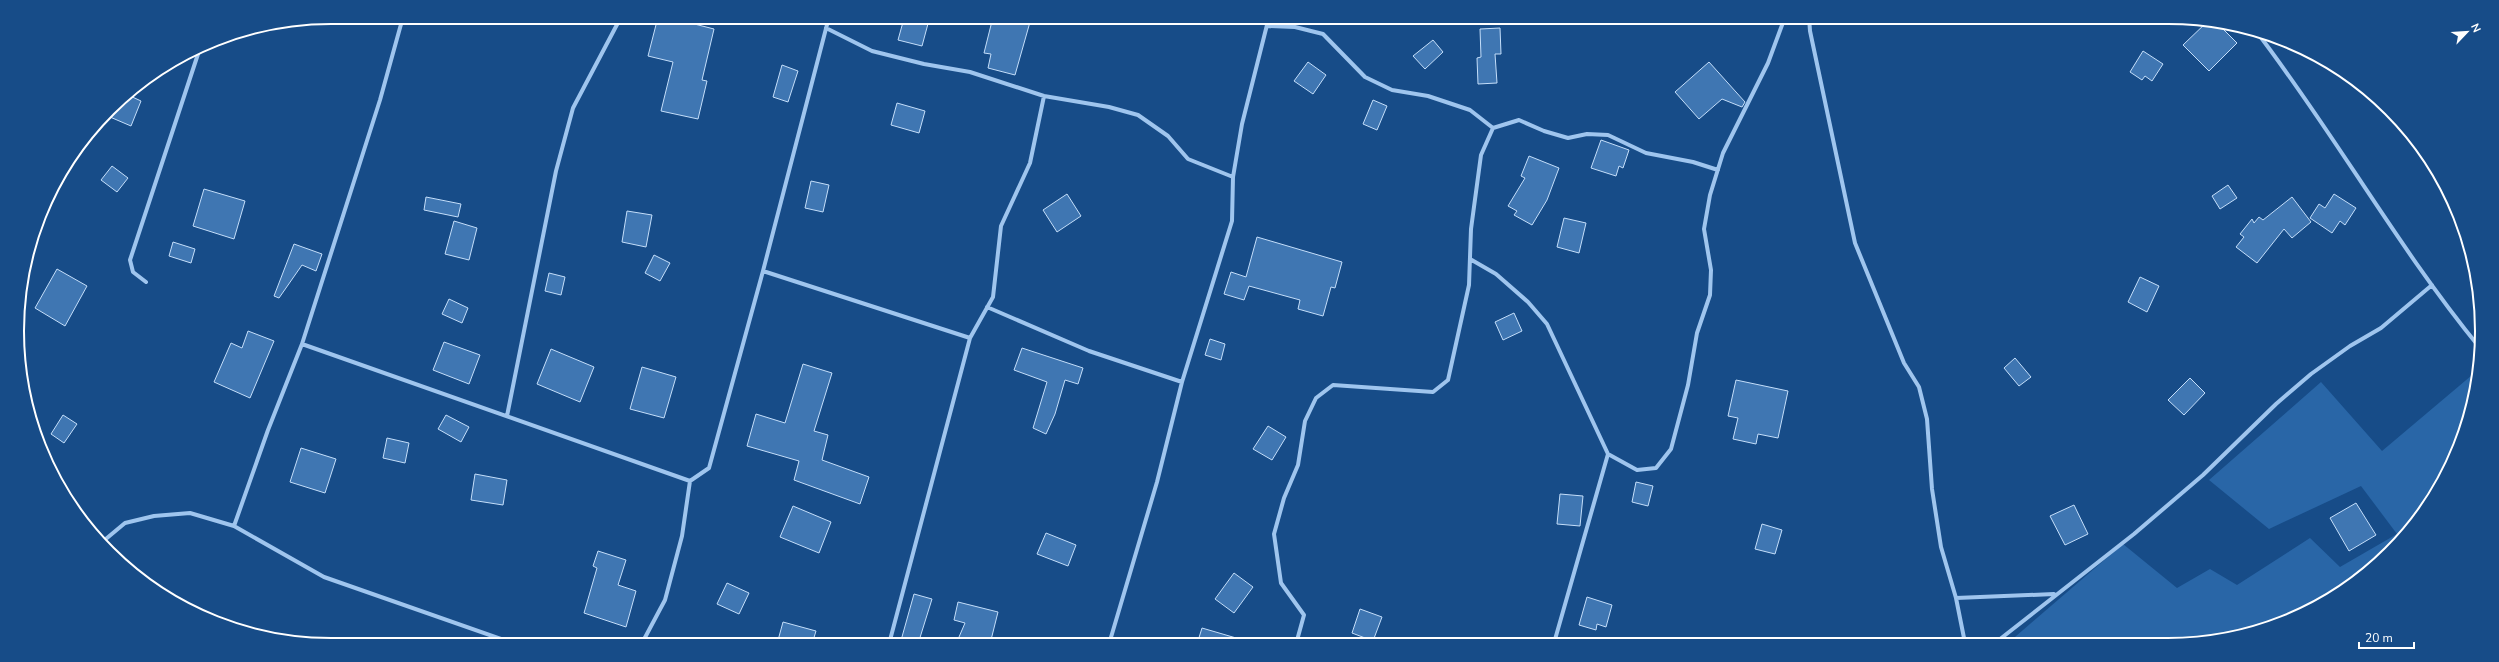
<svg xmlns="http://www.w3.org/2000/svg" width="2499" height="662" font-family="'Nunito Sans',sans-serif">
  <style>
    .grass { fill: #2966a7 }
    .building { fill: #3f76b2; stroke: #c4defa }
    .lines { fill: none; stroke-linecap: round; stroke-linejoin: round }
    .minor { stroke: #9fc5ee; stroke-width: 4 }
    .rim { fill: none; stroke: #fff; stroke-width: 2 }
  </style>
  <rect width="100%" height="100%" fill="#174c88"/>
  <path class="grass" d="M2478,370L2476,392L2440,488L2375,567L2307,613L2209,642L2008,643L2123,544L2177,588L2210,569L2237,585L2310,538L2340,567L2397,534L2361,486L2269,529L2209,480L2321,382L2382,451Z"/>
  <path class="building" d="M658,17H667L714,29L702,80L707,81L698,119L661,111L673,62L648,56Z
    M910,17L929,20L922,46L898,40L903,22L908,24Z
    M993,17H1010L1030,22L1015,75L988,68L991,54L984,53Z
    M2208,21L2216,22L2237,43L2209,71L2183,45Z
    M1500,28L1501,54H1495L1497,83L1478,84L1477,58L1481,57L1480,29Z
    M1433,40L1443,52L1425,69L1413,56Z
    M2143,51L2163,64L2152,81L2145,76L2142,80L2130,72Z
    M1308,62L1326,75L1313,94L1294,81Z
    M1709,62L1745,102L1742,107L1722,99L1699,119L1675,92Z
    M782,65L798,71L788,102L773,97Z
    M126,94L141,101L131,126L110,117L115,104Z
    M1373,100L1387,106L1377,130L1363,124Z
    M897,103L925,111L919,133L891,125Z
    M1601,140L1629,150L1623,168L1619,166L1616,176L1591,168Z
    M1529,156L1559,168L1547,200L1532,225L1514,215L1517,211L1508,206L1525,178L1521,176Z
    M112,166L128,178L117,192L101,180Z
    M811,181L829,185L823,212L805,208Z
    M2228,185L2237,198L2220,209L2212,196Z
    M204,189L245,201L234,239L193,226Z
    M1067,194L1081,216L1057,232L1043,210Z
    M2334,194L2356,208L2345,225L2340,221L2332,233L2310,218L2319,204L2325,208Z
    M426,197L461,204L458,217L424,210Z
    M2292,197L2311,222L2292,238L2284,229L2257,263L2236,247L2244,237L2240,234L2252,219L2254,223L2259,217L2263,220Z
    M627,211L652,215L646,247L622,242Z
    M1564,218L1586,223L1579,253L1557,247Z
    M454,221L477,228L469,260L445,254Z
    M1257,237L1342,262L1335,288L1331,287L1323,316L1298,309L1300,300L1249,286L1244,300L1224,294L1231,272L1246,277Z
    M173,242L195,249L191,263L169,256Z
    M294,244L322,254L316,271L302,265L279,298L274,296Z
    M654,255L670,263L660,281L645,273Z
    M57,269L87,286L65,326L35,308Z
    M549,273L565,277L561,295L545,291Z
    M2140,277L2159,286L2147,312L2128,302Z
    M449,299L468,308L462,323L442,314Z
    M1514,313L1522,331L1503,340L1495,322Z
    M248,331L274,341L250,398L214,382L231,343L242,348Z
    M1210,339L1225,344L1221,360L1205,355Z
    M444,342L480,355L469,384L433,370Z
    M1022,348L1083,368L1078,384L1065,380L1055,414L1046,434L1033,428L1047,382L1014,370Z
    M551,349L594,367L580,402L537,384Z
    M2015,358L2031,377L2019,386L2004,368Z
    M803,364L832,373L814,431L828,435L822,460L869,477L860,504L794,480L799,461L747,446L756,414L785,423Z
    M642,367L676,377L664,418L630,409Z
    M2190,378L2205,393L2184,415L2168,400Z
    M1736,380L1788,391L1778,438L1758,434L1756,444L1733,439L1738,418L1728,416Z
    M63,415L77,424L64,443L51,434Z
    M446,415L469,427L461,442L438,429Z
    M1268,426L1286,437L1272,460L1253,449Z
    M387,438L409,443L405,463L383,458Z
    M301,448L336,459L325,493L290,482Z
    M475,474L507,480L503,505L471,500Z
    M1636,482L1653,486L1648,506L1632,502Z
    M1560,494L1583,496L1580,526L1557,524Z
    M2356,503L2376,535L2349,551L2330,518Z
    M2074,505L2088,534L2065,545L2050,516Z
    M793,506L831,522L819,553L780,537Z
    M1762,524L1782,530L1775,554L1755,549Z
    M1046,533L1076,545L1068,566L1037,554Z
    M598,551L626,560L618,585L636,591L626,627L584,613L597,568L593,566Z
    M1234,573L1253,587L1234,613L1215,599Z
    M727,583L749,593L739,614L717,604Z
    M914,594L932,599L918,644H900Z
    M1587,597L1612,605L1606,627L1597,624L1596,630L1579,625Z
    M958,602L998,612L990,644H956L965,623L954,620Z
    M1360,609L1382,617L1373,641L1352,633Z
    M783,622L816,631L812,644H777Z
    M1202,628L1243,640V644H1197Z"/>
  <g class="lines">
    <path class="minor" d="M1809,17L1810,31L1855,243L1904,363L1919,387L1927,419L1932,489L1941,547L1956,598L1965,643
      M1267,26L1295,27L1323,34L1365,77L1392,90L1428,96L1470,110L1493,128
      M826,28L872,51L924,64L970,72L1044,96L1109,107L1138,115L1168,136L1188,159L1233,177
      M2256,31C2335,134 2398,248 2480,348
      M1470,259L1496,274L1528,302L1547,324L1608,454
      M763,271L970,338
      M146,282L133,272L130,260L200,48
      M987,307L1089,351L1182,382
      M302,344L690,481
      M507,416L556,171L573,108L621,17
      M234,526L268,430L302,344L380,100L403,17
      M101,543L125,523L154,516L190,513L234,526L324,577L518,645
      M1956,598L2054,594
      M1554,643L1608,454L1637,470L1656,468L1671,449L1688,385L1697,333L1710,295L1711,270L1704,229L1710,195L1723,153L1768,63L1785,17
      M1995,643L2134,534L2203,475L2276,404L2311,374L2350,346L2381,328L2432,285
      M889,644L970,338L993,297L1001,226L1030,163L1044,96
      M1109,644L1157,482L1182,382L1232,221L1233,177L1242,124L1269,17
      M1296,644L1304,615L1281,583L1274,534L1284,498L1298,465L1305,421L1316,398L1333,385L1433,392L1448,380L1469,285L1471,229L1481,155L1493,128L1519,120L1544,131L1568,138L1587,134L1608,135L1646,153L1693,162L1718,170
      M641,645L665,600L682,536L690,481L709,468L763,271L829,17"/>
  </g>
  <path d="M0 0H2499V662H0ZM331 24H2168A307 307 0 0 1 2475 331V331A307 307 0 0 1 2168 638H331A307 307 0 0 1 24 331V331A307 307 0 0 1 331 24Z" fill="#174c88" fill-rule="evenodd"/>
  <path class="rim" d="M331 24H2168A307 307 0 0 1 2475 331V331A307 307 0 0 1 2168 638H331A307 307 0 0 1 24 331V331A307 307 0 0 1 331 24Z"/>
  <g transform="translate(2467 32) rotate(65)" stroke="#174c88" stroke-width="3" paint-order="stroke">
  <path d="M0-3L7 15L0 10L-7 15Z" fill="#ffffff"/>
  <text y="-6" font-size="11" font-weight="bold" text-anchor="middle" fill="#ffffff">N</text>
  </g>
  <path d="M2359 642v6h55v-6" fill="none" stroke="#ffffff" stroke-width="2"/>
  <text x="2365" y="642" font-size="12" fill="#ffffff" stroke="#174c88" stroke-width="3" paint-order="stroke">20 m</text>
</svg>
